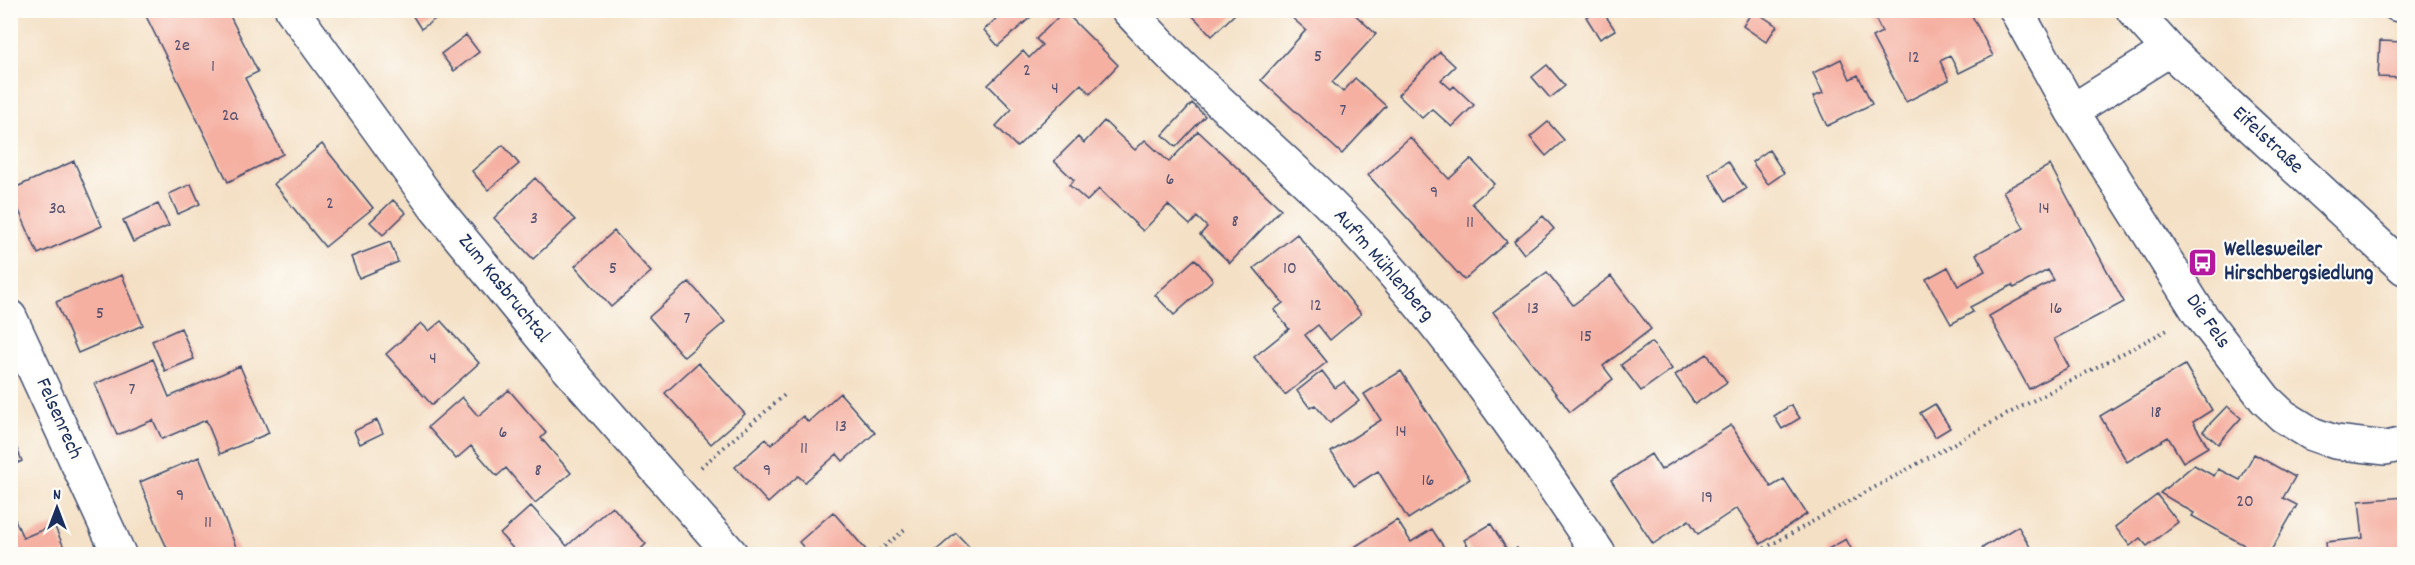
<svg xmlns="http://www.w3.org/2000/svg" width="2415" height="565" font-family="Dekko,sans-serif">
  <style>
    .building { fill: #f5b0a2 }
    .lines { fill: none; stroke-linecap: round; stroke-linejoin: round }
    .service-casing { stroke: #3c4a6d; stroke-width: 21 }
    .minor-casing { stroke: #3c4a6d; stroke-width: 36 }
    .path { stroke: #3c4a6d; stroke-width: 4; stroke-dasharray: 1.5 4.5; stroke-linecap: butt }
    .service { stroke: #fff; stroke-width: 18 }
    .minor { stroke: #fff; stroke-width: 33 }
    .labels { text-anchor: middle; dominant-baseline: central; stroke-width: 4.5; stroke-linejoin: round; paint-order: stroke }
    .number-label { font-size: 18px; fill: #524f6f }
    .street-label { font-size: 21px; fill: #1b2f5e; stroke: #fdfcf7 }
    .poi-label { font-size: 21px; font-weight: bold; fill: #1b2f5e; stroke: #fdfcf7; text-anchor: start }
  </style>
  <rect width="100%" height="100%" fill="#fdfcf7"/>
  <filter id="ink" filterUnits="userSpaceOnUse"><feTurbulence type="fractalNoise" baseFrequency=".0167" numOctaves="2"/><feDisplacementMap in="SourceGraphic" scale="12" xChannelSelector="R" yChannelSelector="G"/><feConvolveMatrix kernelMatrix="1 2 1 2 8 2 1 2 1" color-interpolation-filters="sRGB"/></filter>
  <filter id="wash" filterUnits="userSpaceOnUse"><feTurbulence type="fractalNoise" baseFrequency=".008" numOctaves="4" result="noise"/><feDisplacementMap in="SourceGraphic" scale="24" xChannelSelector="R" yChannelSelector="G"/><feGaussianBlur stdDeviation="1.35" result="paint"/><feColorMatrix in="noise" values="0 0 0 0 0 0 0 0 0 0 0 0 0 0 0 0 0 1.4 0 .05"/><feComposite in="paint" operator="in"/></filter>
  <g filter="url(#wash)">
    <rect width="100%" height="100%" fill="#f4e0c5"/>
    <g id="blocks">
      <path class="building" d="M143,10H227L258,72L245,78L283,154L228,182Z
        M409,10H448L421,29Z
        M997,10H1027L1032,16L998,46L984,30L1001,14Z
        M1187,10H1239L1212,36Z
        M1295,10H1350L1376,34L1332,82L1343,92L1355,78L1386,106L1342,154L1261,80L1306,30L1290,16Z
        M1597,10H1602L1615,30L1600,39L1586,17Z
        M1753,10L1777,26L1766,42L1743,26Z
        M1871,10H1969L1993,56L1959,73L1950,56L1940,61L1949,80L1906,102L1872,37L1882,32Z
        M1064,11L1118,65L1090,94L1081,84L1017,147L996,126L1012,109L988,85L1023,51L1029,58L1042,45L1036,39Z
        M466,35L479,52L454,71L441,54Z
        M2380,41L2404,42V78L2378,77Z
        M1440,52L1455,66L1441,80L1451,89L1454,86L1474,105L1452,127L1432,109L1422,118L1398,95Z
        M1841,59L1850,79L1858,75L1872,104L1827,126L1813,97L1823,93L1813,73Z
        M1547,65L1565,86L1550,98L1532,77Z
        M1192,103L1205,116L1176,147L1163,135Z
        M1104,121L1135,150L1145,140L1169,162L1198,131L1281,209L1230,263L1200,235L1207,227L1197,217L1190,225L1168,205L1143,231L1099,189L1087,201L1069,185L1074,180L1054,161L1078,137L1084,143Z
        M1548,122L1564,140L1546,156L1530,137Z
        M1410,137L1449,179L1471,159L1494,184L1472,203L1507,242L1464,280L1368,175Z
        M322,144L373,208L325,247L274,184Z
        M503,145L519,164L488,190L472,171Z
        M1769,150L1784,173L1768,184L1752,162Z
        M74,161L102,226L38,254L10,190Z
        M1728,161L1746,189L1726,201L1709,174Z
        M2050,165L2124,302L2054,339L2069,367L2029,389L1989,316L2054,280L2048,270L2014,288L2012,285L1970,307L1973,312L1951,324L1926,279L1948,267L1958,286L1985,271L1976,254L2024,228L2003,191Z
        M535,178L575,220L533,259L494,218Z
        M191,184L200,204L178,214L169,194Z
        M393,200L406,213L383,235L370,222Z
        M158,204L169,226L133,242L123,220Z
        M1543,216L1554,229L1524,254L1514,241Z
        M614,231L651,272L611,307L575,266Z
        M1297,234L1361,314L1330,340L1318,325L1305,335L1327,362L1285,395L1254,357L1289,329L1274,310L1283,303L1254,268Z
        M390,242L398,262L359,278L351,257Z
        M1195,259L1213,280L1174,315L1155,295Z
        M1547,272L1573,305L1611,276L1651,329L1603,366L1613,379L1570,412L1493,312Z
        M122,275L143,325L78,353L56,302Z
        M689,282L725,322L684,357L649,317Z
        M441,321L479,363L432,405L386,354L421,323L429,331Z
        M181,328L194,359L165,371L152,341Z
        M1652,342L1672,369L1641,391L1621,365Z
        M1707,354L1727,382L1695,404L1675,375Z
        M153,359L169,397L240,366L269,433L220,454L206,420L162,439L153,420L117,435L95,384Z
        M698,363L745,414L711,444L665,393Z
        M2185,365L2212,410L2193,422L2208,447L2183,462L2168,437L2127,462L2100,416Z
        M1322,371L1335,388L1344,382L1359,401L1330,423L1315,405L1310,408L1297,391Z
        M1401,371L1470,479L1408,519L1378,471L1354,486L1331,452L1381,420L1364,394Z
        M509,390L546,433L541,438L571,473L535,503L506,468L497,476L471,446L456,459L428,427L462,397L478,416Z
        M840,393L875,433L843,461L837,454L805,482L798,476L768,503L735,467L766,439L771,445L803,416L808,422Z
        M1935,404L1950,428L1935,437L1920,413Z
        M1791,405L1800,418L1782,429L1774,416Z
        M2227,406L2241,418L2218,444L2203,431Z
        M377,420L383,433L360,444L354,431Z
        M1731,425L1771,487L1784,479L1807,514L1761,544L1737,508L1698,534L1689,520L1653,544L1611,480L1651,454L1661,470Z
        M11,434L22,461L11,466Z
        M2254,454L2295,477L2283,498L2297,505L2269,554H2260L2192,516L2194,513L2160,493L2194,465L2214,476L2218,469L2240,480Z
        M199,457L221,510L239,554H170L161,535L140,482Z
        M2157,495L2178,522L2147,546L2140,538L2130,546L2115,527Z
        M2404,497V554H2327L2326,542L2363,538L2359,501Z
        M531,506L567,546L612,506L646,544L640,550L644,554H518L500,534Z
        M10,508L23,538L54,525L67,554H10Z
        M833,512L867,551L863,554H809L799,542Z
        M1397,520L1411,542L1432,529L1447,552L1443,554H1350L1348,551Z
        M1491,524L1509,553L1517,548L1522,554H1473L1464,540Z
        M2018,526L2033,552L2028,554H1986L1982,548Z
        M956,533L976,554H932Z
        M1846,539L1854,554H1831L1828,549Z"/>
    </g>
  </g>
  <g filter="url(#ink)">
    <use href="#blocks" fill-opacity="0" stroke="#3c4a6d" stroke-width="1.5"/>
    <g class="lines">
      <defs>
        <path id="service" d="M2393,11L2404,14"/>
        <path id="minor" d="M292,10L435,207L558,357L731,554
          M1128,10C1147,30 1165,50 1185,69C1245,127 1309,180 1366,242C1453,338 1528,446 1599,554
          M2016,10L2072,111L2199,313L2265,399L2283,416L2312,434L2335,442L2386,448L2404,444
          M2133,10L2169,50L2404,268
          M2072,111L2169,50
          M10,317L119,554"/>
      </defs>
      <use href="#service" class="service-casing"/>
      <use href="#minor" class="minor-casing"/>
      <path class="path" d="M701,467L787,393
        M875,554L906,529
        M1754,554L2002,417L2167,330"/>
      <use href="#service" class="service"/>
      <use href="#minor" class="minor"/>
    </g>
  </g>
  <defs>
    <symbol id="bus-square" viewBox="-11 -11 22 22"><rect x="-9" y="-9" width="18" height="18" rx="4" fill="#b5179e" stroke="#fdfcf7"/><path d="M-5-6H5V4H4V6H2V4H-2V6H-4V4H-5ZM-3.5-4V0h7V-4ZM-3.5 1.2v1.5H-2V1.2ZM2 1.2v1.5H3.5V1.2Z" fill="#fff"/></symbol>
  </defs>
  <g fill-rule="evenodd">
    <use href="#bus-square" x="2186" y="246" width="33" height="33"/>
  </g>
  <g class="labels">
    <g class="number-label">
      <text x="182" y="46">2e</text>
      <text x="1318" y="57">5</text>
      <text x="1914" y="58">12</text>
      <text x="213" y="67">1</text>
      <text x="1027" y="71">2</text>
      <text x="1055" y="89">4</text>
      <text x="1343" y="111">7</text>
      <text x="230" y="116">2a</text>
      <text x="1170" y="180">6</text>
      <text x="1434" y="193">9</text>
      <text x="330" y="204">2</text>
      <text x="57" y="209">3a</text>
      <text x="2044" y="209">14</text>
      <text x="534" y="219">3</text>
      <text x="1235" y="222">8</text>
      <text x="1470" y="223">11</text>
      <text x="613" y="269">5</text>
      <text x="1290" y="269">10</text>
      <text x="1316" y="306">12</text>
      <text x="1533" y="309">13</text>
      <text x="2056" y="309">16</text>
      <text x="100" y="314">5</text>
      <text x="687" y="319">7</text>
      <text x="1586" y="337">15</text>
      <text x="433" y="359">4</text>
      <text x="132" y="390">7</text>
      <text x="2156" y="413">18</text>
      <text x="841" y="427">13</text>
      <text x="1401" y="432">14</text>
      <text x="503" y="433">6</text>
      <text x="804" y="449">11</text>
      <text x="538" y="471">8</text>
      <text x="767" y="471">9</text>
      <text x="1428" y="481">16</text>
      <text x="180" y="496">9</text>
      <text x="1707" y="498">19</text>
      <text x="2245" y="502">20</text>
      <text x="208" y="523">11</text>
    </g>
    <g class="street-label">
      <text transform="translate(2267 141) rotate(43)">Eifelstraße</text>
      <text transform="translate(1383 266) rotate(49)">Auf'm Mühlenberg</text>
      <text transform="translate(503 289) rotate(51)">Zum Kasbruchtal</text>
      <text transform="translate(2207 322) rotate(55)">Die Fels</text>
      <text transform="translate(58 419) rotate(66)">Felsenrech</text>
    </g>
    <g class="poi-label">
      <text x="2224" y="251">Wellesweiler<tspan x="2224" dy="24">Hirschbergsiedlung</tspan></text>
    </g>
  </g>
  <rect width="2415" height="565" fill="none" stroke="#fdfcf7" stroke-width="36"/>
  <g transform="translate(57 508)" stroke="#fdfcf7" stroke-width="4.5" paint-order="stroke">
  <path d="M0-4.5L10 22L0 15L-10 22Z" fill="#1b2f5e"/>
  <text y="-9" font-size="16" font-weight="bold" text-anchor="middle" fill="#1b2f5e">N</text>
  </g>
</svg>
